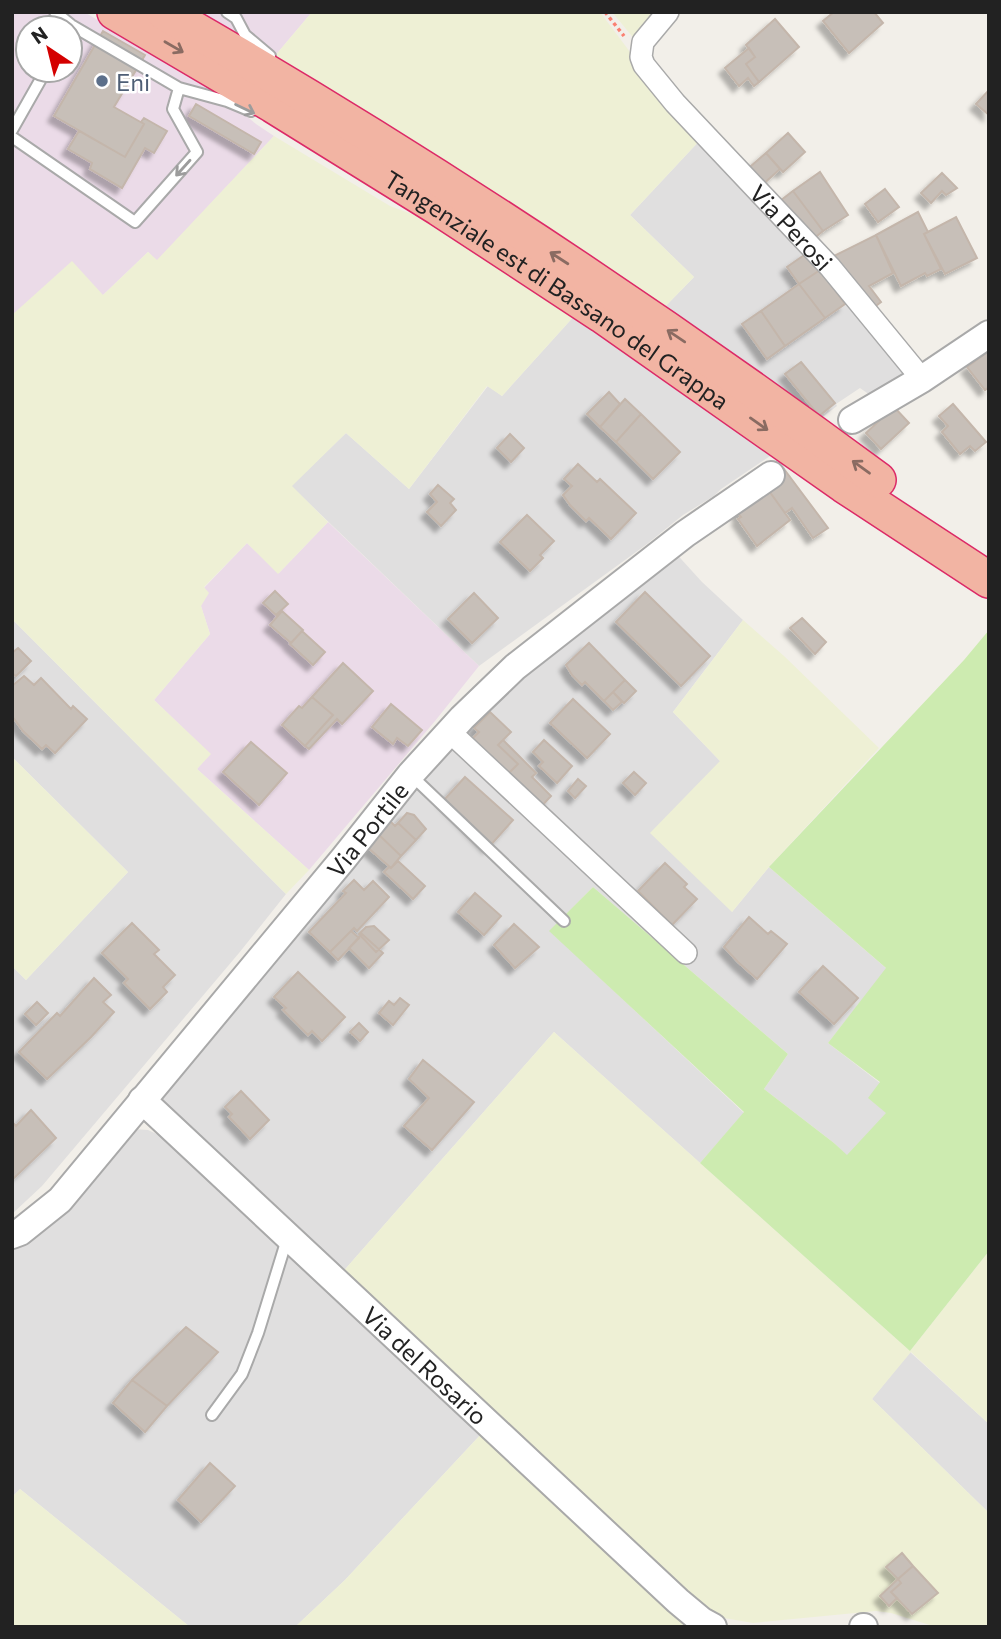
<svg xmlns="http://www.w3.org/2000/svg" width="1001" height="1639" font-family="Commissioner,sans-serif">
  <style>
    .residential { fill: #e0dfdf }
    .industrial { fill: #ebdbe8; fill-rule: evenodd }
    .farmland { fill: #eef0d5 }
    .grass { fill: #cdebb0 }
    .building { fill: #c7bfb8; stroke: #c4b6ab; stroke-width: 2; filter: url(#shadow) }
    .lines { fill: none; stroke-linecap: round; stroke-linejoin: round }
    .service-casing { stroke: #a9a9a9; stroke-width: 14 }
    .minor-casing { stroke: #a9a9a9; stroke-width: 24 }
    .tertiary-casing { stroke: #a9a9a9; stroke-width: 30 }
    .trunk-casing { stroke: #dc2a67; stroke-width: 38 }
    .path { stroke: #fa8072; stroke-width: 3.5; stroke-dasharray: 3.5 3.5; stroke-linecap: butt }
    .service { stroke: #fff; stroke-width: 10 }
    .minor { stroke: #fff; stroke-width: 21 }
    .tertiary { stroke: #fff; stroke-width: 26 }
    .trunk { stroke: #f2b4a3; stroke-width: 35 }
    .oneway { stroke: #8a6b62 }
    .oneway2 { stroke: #9c9c9c }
    .service-dot { fill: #5c6f8a; stroke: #fff; stroke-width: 2.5 }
    .labels { text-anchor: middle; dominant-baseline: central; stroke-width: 5; stroke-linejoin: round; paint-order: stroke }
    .service-label { font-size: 24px; fill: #4e5e75; stroke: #fff; text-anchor: start }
    .street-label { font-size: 24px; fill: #222; stroke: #fff }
  </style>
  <defs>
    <filter id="shadow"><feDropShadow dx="-6" dy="6" stdDeviation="2" flood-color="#0004"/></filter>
  </defs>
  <rect width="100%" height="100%" fill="#f2efe9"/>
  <path class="residential" d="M702,138L809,250L906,374L870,395L860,388L836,404L837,406L820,419L657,315L694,277L630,215Z
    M576,314L776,452L721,489L714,496L683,515L647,544L479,666L291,486L346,433L409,489L488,386L502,396Z
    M672,549L702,582L743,620L673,712L720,761L732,912L769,867L887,969L828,1043L880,1083L887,1113L847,1156L834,1143L764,1089L788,1054L593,887L550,931L744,1113L700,1163L554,1032L340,1275L156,1102L441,742Z
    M12,619L286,894L239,953L42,1186L12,1214V966L26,980L128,872L12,757Z
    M133,1129L148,1130L163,1137L483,1432L345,1580L295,1627H190L20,1489L12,1497V1239Z
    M910,1352L989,1424V1513L872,1399Z"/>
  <path class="industrial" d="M12,12H84L208,84L256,124L274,136L157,261L148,252L103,295L12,315ZM28,28H70V70H28Z
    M181,12H312L274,57Z
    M328,522L479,666L435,721L309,870L197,769L210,754L154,700L210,634L201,606L204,588L247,543L279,573Z"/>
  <path class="farmland" d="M312,12H600L660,92L702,138L630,215L694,277L657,315L274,57Z
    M612,12H658L636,41Z
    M274,136L390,206L420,217L576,314L502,396L487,386L409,489L346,433L292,486L328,522L278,574L247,543L204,587L209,593L201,606L210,634L154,700L211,754L197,769L309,870L286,894L12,619V315L72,261L103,295L148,252L157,260Z
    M743,620L784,656L879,748L769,867L732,912L650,833L720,761L673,712Z
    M12,757L128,872L26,980L12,966Z
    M554,1032L910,1351L989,1251V1424L911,1352L872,1399L989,1513V1627H936L891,1613L876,1611L753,1623L718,1617L703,1612L340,1275Z
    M483,1432L690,1627H295L345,1580Z
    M20,1489L190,1627H12V1497Z"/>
  <path class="grass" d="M989,630V1251L910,1351L700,1163L744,1112L549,931L593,887L788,1054L764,1089L834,1143L847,1155L886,1113L868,1098L880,1082L828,1043L886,968L769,867L964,660Z"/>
  <path class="building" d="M834,12H874L883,23L849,53L823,21Z
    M775,19L799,47L759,82L746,64L755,57L746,45Z
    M103,31L145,55L114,107L144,124L125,157L54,116Z
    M749,48L755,57L746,64L759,82L754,86L748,78L739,86L725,68Z
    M989,90V115L976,104Z
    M196,104L261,142L254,154L189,116Z
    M144,118L167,131L154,153L145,148L122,188L90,169L92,163L68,149L79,131L125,157L144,124L141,122Z
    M788,133L805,152L783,172L766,153Z
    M766,153L780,169L759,188L744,172Z
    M820,172L848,215L823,231L793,191Z
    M942,173L957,188L946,195L942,191L931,203L921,193Z
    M885,189L899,207L878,222L865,204Z
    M793,191L823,231L812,240L776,204Z
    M918,212L928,232L924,234L941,269L927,276L925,273L901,286L876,235Z
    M956,217L977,258L945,274L924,234Z
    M876,235L893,273L869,286L881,302L869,311L830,258Z
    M807,253L820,270L799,284L787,267Z
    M820,270L845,304L825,318L799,284Z
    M799,284L825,318L785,346L761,311Z
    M761,311L785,346L767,359L742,324Z
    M989,351V387L985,390L967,367Z
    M801,362L835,403L819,416L785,374Z
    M609,392L620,404L600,427L587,414Z
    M625,399L641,414L616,442L600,427Z
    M953,404L986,442L975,451L970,446L960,454L942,432L948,426L939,416Z
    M894,407L909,423L881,449L866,433Z
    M641,414L680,452L653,479L616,442Z
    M510,434L524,448L511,462L497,448Z
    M578,464L597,482L600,479L636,513L611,539L589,518L586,521L570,505L563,495L572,486L564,479Z
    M784,469L828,528L813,538L792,508L785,513L764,484Z
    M764,484L790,520L757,546L738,519L741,517L732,506Z
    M438,485L454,499L450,503L456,510L441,526L427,512L437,502L430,494Z
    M527,515L554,541L540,555L543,558L530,571L500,542Z
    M275,591L288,604L276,615L263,603Z
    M645,592L710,656L681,686L616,622Z
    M474,593L498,618L472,643L448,619Z
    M282,611L303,630L291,643L270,625Z
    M802,618L826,642L815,654L790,628Z
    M302,631L325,652L313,665L290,644Z
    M589,643L625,680L604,701L585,682L582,685L572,675L566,665Z
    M18,648L31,661L16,676L12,673V653Z
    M343,663L373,691L342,724L337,719L309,749L305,746L333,715L312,697Z
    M24,676L34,685L41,678L71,709L73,706L87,719L55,753L46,745L42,749L23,731L12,716V686Z
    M625,680L636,691L624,703L613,692Z
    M613,692L622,702L613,710L604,701Z
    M312,697L333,715L305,746L282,725L299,706L302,708Z
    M573,699L610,734L587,758L550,723Z
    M391,704L422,730L408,746L397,738L393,744L372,727Z
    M490,712L511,732L498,745L518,764L505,777L467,744L479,732L474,728Z
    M503,740L536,773L532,777L551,796L538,810L505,777L518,764L498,745Z
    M544,740L572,766L557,783L539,766L543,762L533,752Z
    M251,742L287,773L259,805L223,772Z
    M634,772L646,783L635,795L623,783Z
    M465,777L513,820L489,847L444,800Z
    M578,779L586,786L575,798L568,791Z
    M407,813L414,815L426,829L416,840L398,823Z
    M389,820L395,826L398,823L416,840L401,856L377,833Z
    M377,833L401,856L391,868L366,846Z
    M398,861L425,886L413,899L384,872L389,867L391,868Z
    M665,863L687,884L684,887L697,899L672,925L638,891Z
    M354,880L364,890L373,881L389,897L357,931L354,928L330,952L309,932L346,893L343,891Z
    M475,893L501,916L484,935L458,912Z
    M749,917L768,934L771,931L787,944L757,979L738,962L724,947Z
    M132,923L159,950L154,954L175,975L163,987L167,992L150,1009L124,983L128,979L102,953Z
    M514,924L539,947L515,968L494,945Z
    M374,926L389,940L376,952L359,934L366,927Z
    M351,931L359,938L338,960L330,952Z
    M362,934L383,953L369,968L349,948Z
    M823,966L858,998L834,1024L799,992Z
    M298,972L345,1017L322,1041L312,1031L308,1035L283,1010L286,1008L274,997Z
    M94,978L111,995L103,1002L114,1012L91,1037L47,1079L19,1052L57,1013L60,1016Z
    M400,998L409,1005L393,1025L379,1013L389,1001L394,1005Z
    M37,1002L48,1013L36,1025L25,1014Z
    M359,1023L368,1032L360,1041L350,1032Z
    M423,1060L474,1102L432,1150L404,1126L429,1098L409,1079Z
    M241,1091L269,1120L250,1139L229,1117L232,1114L225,1107Z
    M31,1110L56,1138L12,1180V1122L16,1126Z
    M186,1327L218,1352L167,1406L132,1380Z
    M132,1380L167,1406L145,1432L113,1403Z
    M210,1463L235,1486L201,1522L178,1500Z
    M902,1553L913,1566L898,1579L886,1567Z
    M913,1566L938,1593L912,1614L891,1592L901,1583L898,1579Z
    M898,1579L901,1583L891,1592L897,1598L889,1606L880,1596Z"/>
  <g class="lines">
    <defs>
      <path id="service" d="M55,12L71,25L179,88L227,101L251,111
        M227,12L236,18L245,35L270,56
        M12,130L46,70
        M12,137L135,222L197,152L173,109L179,88
        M412,776L564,921
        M212,1415L242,1374L258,1333L287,1239"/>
      <g id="minor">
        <path id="s1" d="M668,12L643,42L641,57L644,65L675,103L830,267L922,379"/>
        <path d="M450,732L686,953"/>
      </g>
      <g id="tertiary">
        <path d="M852,420L922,379L989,334"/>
        <path id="s2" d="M142,1100L678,1601L702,1621L713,1627"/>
        <path id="s3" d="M12,1235L20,1232L60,1200L344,858L410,775L462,718L515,667L685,534L771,475"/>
        <path d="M863,1627H864"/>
      </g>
      <g id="trunk">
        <path id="s4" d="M115,12L273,105L439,208L602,315L844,485L989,580"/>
        <path d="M164,12C410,153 649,311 878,480"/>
      </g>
    </defs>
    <use href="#service" class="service-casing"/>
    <use href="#minor" class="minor-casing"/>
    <use href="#tertiary" class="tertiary-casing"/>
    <use href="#trunk" class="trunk-casing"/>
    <path class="path" d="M605,12L624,36"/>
    <use href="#service" class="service"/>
    <use href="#minor" class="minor"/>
    <use href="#tertiary" class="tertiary"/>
    <use href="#trunk" class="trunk"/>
  </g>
  <defs><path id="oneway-shaft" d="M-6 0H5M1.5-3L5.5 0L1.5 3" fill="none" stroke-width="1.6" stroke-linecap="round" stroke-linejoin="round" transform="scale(1.75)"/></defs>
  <g class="oneway">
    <use href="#oneway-shaft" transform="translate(174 47) rotate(30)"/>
    <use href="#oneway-shaft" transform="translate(559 258) rotate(-147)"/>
    <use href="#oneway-shaft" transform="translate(676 336) rotate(-146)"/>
    <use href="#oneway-shaft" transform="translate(759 424) rotate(35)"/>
    <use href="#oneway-shaft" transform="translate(861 467) rotate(-144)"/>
  </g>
  <g class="oneway2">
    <use href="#oneway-shaft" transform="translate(245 109) rotate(26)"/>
    <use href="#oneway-shaft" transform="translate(183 168) rotate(132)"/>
  </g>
  <circle class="service-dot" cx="102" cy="81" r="7"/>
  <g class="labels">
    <g class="service-label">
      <text x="116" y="81">Eni</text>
    </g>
    <g class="street-label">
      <text stroke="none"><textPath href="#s1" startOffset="282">Via Perosi</textPath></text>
      <text stroke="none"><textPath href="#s4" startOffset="522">Tangenziale est di Bassano del Grappa</textPath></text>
      <text stroke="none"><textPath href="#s3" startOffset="541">Via Portile</textPath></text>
      <text stroke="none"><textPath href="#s2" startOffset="388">Via del Rosario</textPath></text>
    </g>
  </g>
  <rect width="1001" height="1639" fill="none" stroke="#222222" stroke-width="28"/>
  <g transform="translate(49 49) rotate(325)"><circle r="33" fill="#ffffff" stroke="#a7a7a7" stroke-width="2"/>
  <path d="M0-5L12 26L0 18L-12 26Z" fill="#d40000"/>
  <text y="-10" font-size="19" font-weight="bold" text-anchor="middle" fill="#222222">N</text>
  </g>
</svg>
